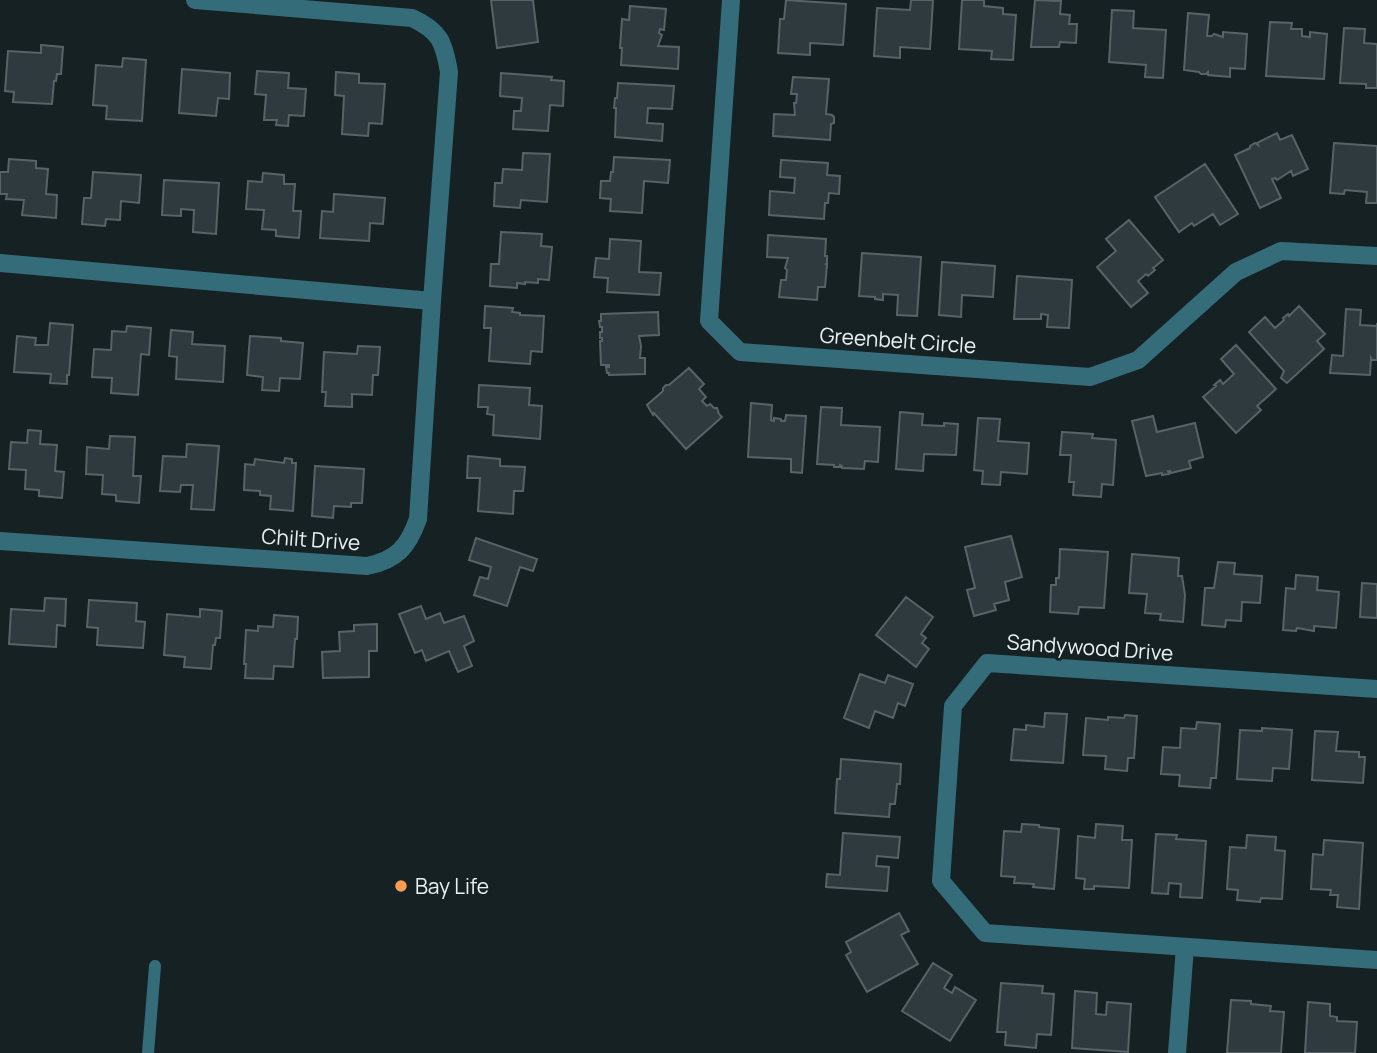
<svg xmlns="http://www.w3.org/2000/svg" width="1377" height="1053" font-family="Manrope,sans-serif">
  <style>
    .building { fill: #2e3a3d; stroke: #576366; stroke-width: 2 }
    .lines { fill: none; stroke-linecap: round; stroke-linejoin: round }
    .service { stroke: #346c7a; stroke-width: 12 }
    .minor { stroke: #346c7a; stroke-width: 18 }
    .poi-dot { fill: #fb9e51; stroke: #162124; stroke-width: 2.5 }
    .labels { text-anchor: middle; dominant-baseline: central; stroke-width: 6; stroke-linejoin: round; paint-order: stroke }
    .street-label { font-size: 21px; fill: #e9f0f2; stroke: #162124 }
    .poi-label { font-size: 21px; fill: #e9f0f2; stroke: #162124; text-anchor: start }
  </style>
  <rect width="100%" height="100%" fill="#162124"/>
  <path class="building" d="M491,0H533L538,42L497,48Z
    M786,0L846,4L843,45L810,43V55L778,53L780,19H784Z
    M911,0H933L930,49L900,47V58L874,56L877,8L910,10Z
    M962,0H984V6L1003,8V14L1016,15L1013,60L991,59L992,51L959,49Z
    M1035,0L1061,1L1060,14L1070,15L1069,24H1077L1076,43L1060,42L1059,47H1031Z
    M630,6L666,9L664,30L660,29L659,33L662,35L658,46L679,47L678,69L621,65L622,48H620L622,19L629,20Z
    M1112,10L1134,11L1133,28L1166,30L1163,78L1145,77L1146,65L1109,62Z
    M1188,13L1209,15L1207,36H1212L1214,34L1223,37V32L1247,34L1245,69L1230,68V77L1208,75V72L1206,74H1201L1199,72L1184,70Z
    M1270,22L1292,23L1291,29H1302V36L1310,37V32L1327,34L1324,79L1266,76Z
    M1344,28L1365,29L1364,43L1377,44V88H1366V84L1340,83Z
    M41,45L63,47L61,74H57L56,81H54L52,104L13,102L14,92L5,91L8,51L41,53Z
    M123,58L146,60L142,121L106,119L107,106L93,105L96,65L122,67Z
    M182,69L230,73L229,99L218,98L216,116L179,113Z
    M257,71L289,73L288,88L306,89L304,116L289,115L288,126L276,125L277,120H264L266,95L255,94Z
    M336,72L359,74V83L385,84L382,124L369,123L368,136L342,134L344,96L335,95Z
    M501,73L552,77L551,80L564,81L563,106L550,105L548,131L513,129L514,111H521L522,98L500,96Z
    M793,77L829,79L826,114L832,115L834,117V123L831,124L830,140L773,136L774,114L795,115L794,103H796L797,94H791Z
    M618,83L674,86L672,109L648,108L647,123L663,124L662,141L615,137L616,108H614L615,98H617Z
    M1277,133L1280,140L1292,135L1308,169L1293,176L1291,171L1277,180L1275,178L1272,179L1281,198L1260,208L1235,155L1250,148V146L1255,143L1258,145L1257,143Z
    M1334,143L1377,146V203H1366L1367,192L1345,190L1344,194L1330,193Z
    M523,153L550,154L547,202L521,200L520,208L494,206L495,183H502L503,169L522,170Z
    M614,157L670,160L668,183L644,181L642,213L610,211L611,199L600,198L601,181H610L611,172H613Z
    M9,159L36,161V168L48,169L46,194L57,195L56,218L22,215L24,200L6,199L7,194H0V172H8Z
    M781,160L828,163L827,175L840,176L839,194L829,193L828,203H825L824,219L769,215L770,191L794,193L795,178L780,177Z
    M1205,164L1238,214L1220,225L1213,214L1194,226L1192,223L1179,232L1155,197Z
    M93,172L141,175L139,203L121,201L120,220L106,219L105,226L82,224L84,198H91Z
    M263,173L284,175V184H295L293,211H301L299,238L276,236V230L262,229L264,210L246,209L248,181L262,182Z
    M164,180L219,183L216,234L193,232L194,210L181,209V216L162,215Z
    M334,194L385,198L383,224L370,223L369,241L320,238L322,211L333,212Z
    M1129,220L1163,260L1153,268L1155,270L1148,276L1146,274L1138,281L1148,293L1131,307L1097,267L1116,251L1106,239Z
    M501,232L542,234L541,246L552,247L549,280L538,279V283L525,282V284L517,283V288L490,286L491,264H499Z
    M768,235L826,239L825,256H827V264H825L827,265L825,287H818L817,300L779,297L781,280H786L787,270L785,268L788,258L767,257Z
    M610,239L641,241L639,272L661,273L659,295L607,292L608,278L594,277L596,258L609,259Z
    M862,253L921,257L917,316L897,315L898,295L883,294V300L875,299V297L859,296Z
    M942,262L995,266L993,297L962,295L961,317L939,315Z
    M1017,276L1072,280L1069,328L1047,327L1048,315L1041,314V319H1014Z
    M485,306L513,308L512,312L520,313V315L544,316L542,352L531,351L530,364L489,361L491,328H484Z
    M1299,306L1325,334L1317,341L1324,349L1287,383L1281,378L1284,371L1249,332L1265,317L1275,328L1284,320L1283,318L1288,314L1289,316Z
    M1346,309L1361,310L1360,325L1377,326V323V360H1372L1371,358L1370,375L1330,373L1332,355L1343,356Z
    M658,312L659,335L639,336L641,346L640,358H645V374L609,375V373H607L606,367H609V365H601L600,341H602V338H600V332H602V327H600L599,321H601V314Z
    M50,323L73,325L69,375H67V384L50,383L51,374L14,372L17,336L36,338L35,345H48Z
    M127,326L151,328L149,355L141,354L138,395L111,393L112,378L92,377L94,349L111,350L112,331L126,332Z
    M171,330L193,332L192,344L225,346L223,382L176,379L177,357L169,356Z
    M250,336L281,338V341L303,343L300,379L280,378L279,391L262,390L263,377L247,375Z
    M1236,345L1276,389L1257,406L1261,410L1236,433L1203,397L1216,386L1214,385L1220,380L1223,384L1234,374L1221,359Z
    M358,346L380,347L378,375H373L372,395L352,394V407L325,406L326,392H322L324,352L357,354Z
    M689,368L704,384L699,389L706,397L702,401L707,406L710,404L714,408H717L719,414L722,417L686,449L654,413L653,415L647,405L663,391V388L666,385H669Z
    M479,385L530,388L529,405L542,406L540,439L493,435L494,415L487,414L488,407H478Z
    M751,403L772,405L771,420L774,421V418L781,419V421H785L786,415L806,416L802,473L791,472V459L748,457Z
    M821,407L842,408L841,425L880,427L878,462L865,461L864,469L842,468V466L840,465V467H834V465L817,464Z
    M900,412L923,414L922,425L944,426V423L958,424L956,455L924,454L923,471L896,469Z
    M1153,416L1157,432L1195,423L1203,457L1189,461L1191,468L1171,473L1170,471H1168L1169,474L1162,475V473L1146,476L1132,421Z
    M978,418L1000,419L998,441L1029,443L1027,474L1001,472L1000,485L982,484L983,471L974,470Z
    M28,430L41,431L40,444L57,445L55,471L64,472L62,498L39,496V490L25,489L26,470L9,469L11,442L27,443Z
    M1062,432L1093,434L1092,438L1116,440L1113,485L1102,484L1101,497L1073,495L1074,482H1069L1071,455H1060Z
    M110,436L135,437L133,476H141L139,503L116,501V495L102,494L103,475L86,474L87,447L109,449Z
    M187,444L219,446L214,510L191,509L193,485H181L180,492L160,491L163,456L186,457Z
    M468,456L500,459V466L525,467L523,491H514L513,514L478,511L480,478H467Z
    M285,458L292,459V463H296L293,511L270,509L271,496L260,495V491L244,490L245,464L254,465L255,459L284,463Z
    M315,466L364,469L362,503H351V507L334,506L333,518L312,516Z
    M1011,536L1022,577L1005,582L1009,600L994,604L996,610L974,616L967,590L975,588L965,547Z
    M476,538L537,559L533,571L520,567L507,606L474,595L480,577L488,579L491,567L469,560Z
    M1060,549L1108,552L1104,608L1079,607L1078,614L1050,612L1051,585H1056V578H1059Z
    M1132,554L1179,558L1178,576H1182L1185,595L1183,622L1160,620L1161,614L1145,613L1147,594L1129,593Z
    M1218,562L1235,563L1234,574L1262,576L1260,603L1242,602L1241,621L1226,620L1225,627L1202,625L1205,588H1214Z
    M1296,575L1318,577L1317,590L1339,592L1336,628L1314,626V631L1297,628L1296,631L1283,630L1286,588L1295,589Z
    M1362,583L1377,584V618L1360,617Z
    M906,597L933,617L921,634L926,638L922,643L929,649L916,667L876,635Z
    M45,598L66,599L65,626L57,625L56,647L9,644L11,609L44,611Z
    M89,600L137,603L136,621L145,622L143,648L97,645L98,628L87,627Z
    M421,606L426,619L440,613L444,623L464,616L474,641L464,646L472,666L458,672L449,651L426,661L422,650L415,653L399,614Z
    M200,609L222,611L220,638H216L215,645H213L211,669L184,667L185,657L164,655L167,614L200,617Z
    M274,615L298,617L297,639H295L293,667L274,666L273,679L245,678L246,664H244L246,630L258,631V626L273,627Z
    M377,624V651H369V677L323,678L322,652L340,651L339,632L354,631V625Z
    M860,674L885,683L888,675L913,684L905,706L898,703L893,718L875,711L869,728L844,718Z
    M1045,713L1067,714L1063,763L1011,760L1014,729L1026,730V725L1044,727Z
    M1125,715L1137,716L1134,758H1128L1127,771L1105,769L1106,756L1083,755L1086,718L1108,720V717L1124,718Z
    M1197,722L1220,724L1216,778H1211L1210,788L1179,786L1180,775L1161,774L1163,747L1180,748L1181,728L1196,729Z
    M1262,728L1292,730L1289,769L1273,768L1272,781L1237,779L1240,730L1262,731Z
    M1315,731L1338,732L1336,751L1359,752V757H1365L1363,783L1312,780Z
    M841,759L901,764L900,784H897L895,804H890L889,817L835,813L837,779H840Z
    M1022,824L1039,825V827L1059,829L1054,889L1033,887L1034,884L1014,883L1015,877L1001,876L1004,831L1021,832Z
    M1096,824L1123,826L1122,840H1132L1129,888L1094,886V889H1084L1085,879L1076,878L1078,836L1095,838Z
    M843,833L900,837L898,858L877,856L876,866L889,867L887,891L826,887L827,874L840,875Z
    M1156,834L1177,835L1176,839L1206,841L1202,898L1180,897L1181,884L1169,883L1168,894L1152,893Z
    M1247,835L1276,837L1275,850L1285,851L1282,899L1261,898L1260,902L1237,900L1238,890L1227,889L1230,847L1246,848Z
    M1324,840L1363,843L1359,909L1337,907L1338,895H1330L1331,890L1311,889L1313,854L1323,855Z
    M899,913L909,931L901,935L918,964L867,992L846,955L851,952L846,942Z
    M933,963L952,975L944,988L952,993L955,987L976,1000L950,1041L902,1011Z
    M1001,983L1043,986L1042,993L1054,994L1051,1035L1037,1034L1036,1048L1005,1045L1006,1032H997Z
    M1075,991L1097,993L1096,1014L1106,1015L1107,1002L1131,1004L1128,1052L1072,1048Z
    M1231,1000L1251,1001V1004L1271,1006L1270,1011L1284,1012L1281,1053H1227Z
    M1308,1002L1330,1004V1016L1337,1017V1021L1357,1022L1355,1053H1305Z"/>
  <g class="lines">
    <path class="service" d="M148,1053L155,966"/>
    <path class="minor" d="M731,0L709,321L740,352L1090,377L1138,360L1236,272L1281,251L1377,256
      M0,263L432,301
      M0,541L367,566C397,560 408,547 418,519L432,301L449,72C444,42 440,31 412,18L195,0
      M1377,689L987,663L953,706L941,881L985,933L1377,960
      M1177,1053L1185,947"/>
  </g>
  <circle class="poi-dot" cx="401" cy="886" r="7"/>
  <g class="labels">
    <g class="street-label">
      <text transform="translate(898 340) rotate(4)">Greenbelt Circle</text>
      <text transform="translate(311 539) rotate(4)">Chilt Drive</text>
      <text transform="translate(1090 647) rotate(4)">Sandywood Drive</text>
    </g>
    <g class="poi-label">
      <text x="415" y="886">Bay Life</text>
    </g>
  </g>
</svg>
